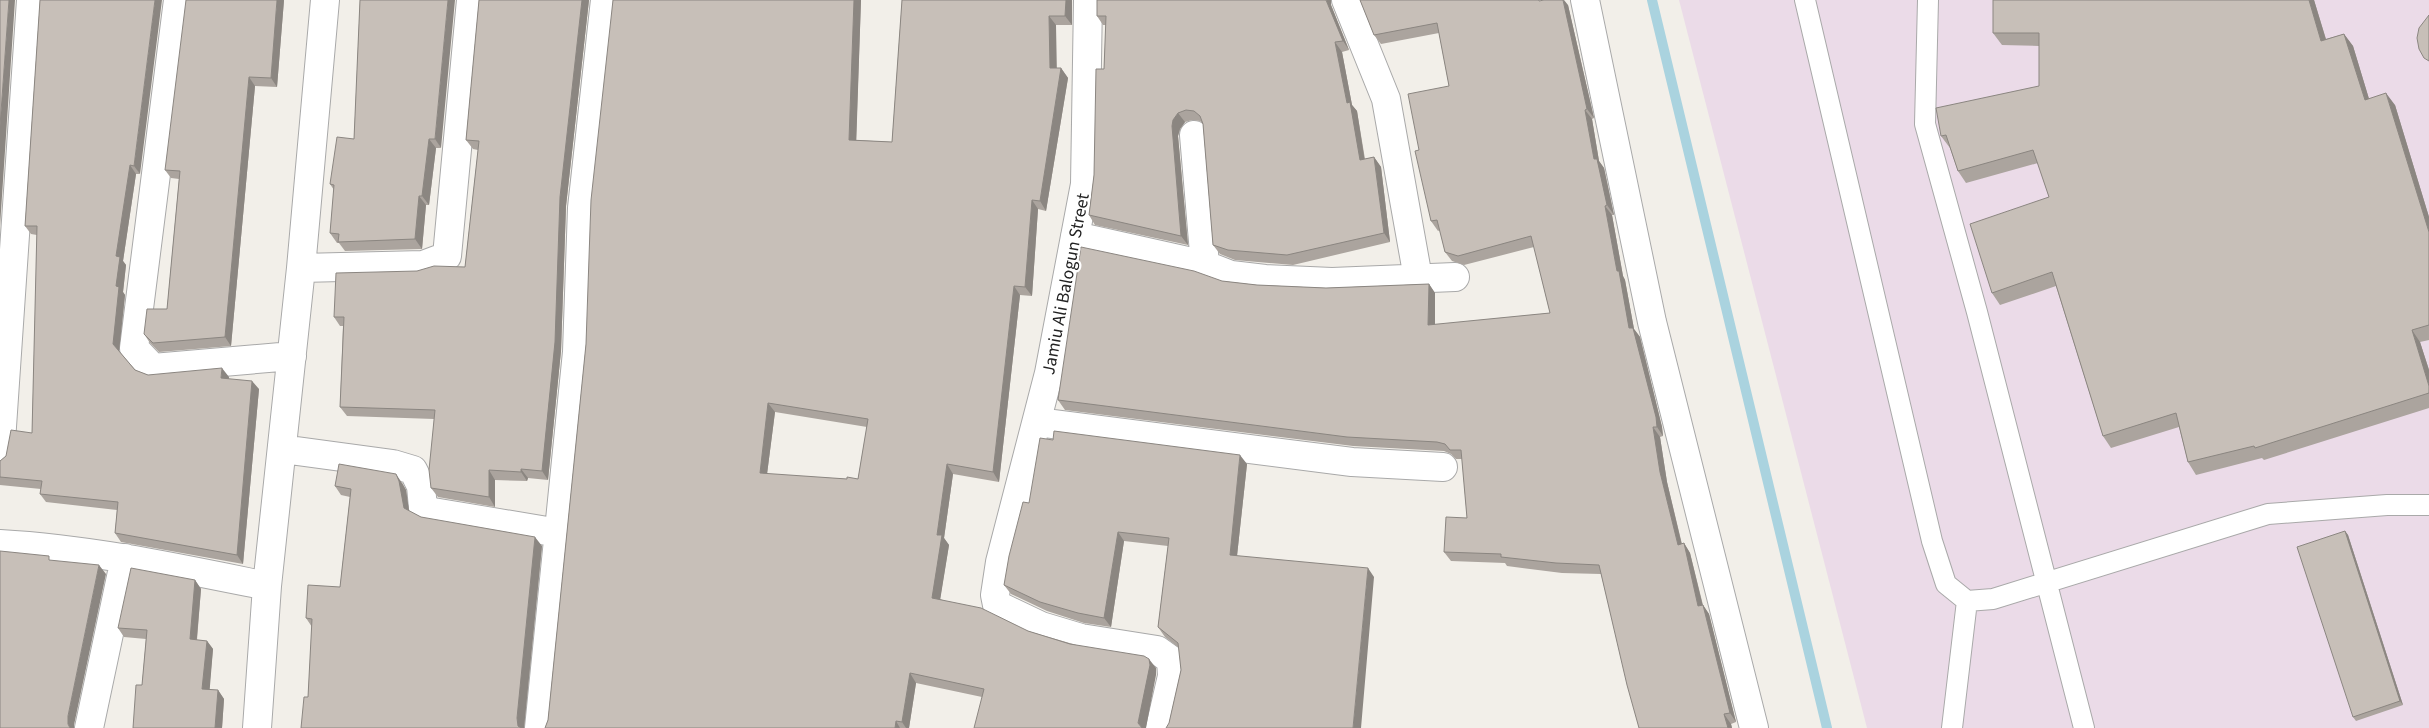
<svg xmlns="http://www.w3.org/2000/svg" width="2429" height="728" font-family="'Source Sans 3',sans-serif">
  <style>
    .industrial { fill: #ebdbe8 }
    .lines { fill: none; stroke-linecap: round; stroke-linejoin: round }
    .stream { stroke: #aad3df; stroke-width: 10 }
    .service-casing { stroke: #a9a9a9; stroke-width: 22 }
    .minor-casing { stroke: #a9a9a9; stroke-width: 30 }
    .service { stroke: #fff; stroke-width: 20 }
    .minor { stroke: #fff; stroke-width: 28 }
    .wall { fill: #aba49e; fill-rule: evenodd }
    .shaded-wall { fill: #8b8681 }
    .building { fill: #c7bfb8; stroke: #8b8681; fill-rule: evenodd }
    .labels { text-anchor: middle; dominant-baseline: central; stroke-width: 4.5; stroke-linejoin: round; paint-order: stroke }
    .street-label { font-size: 18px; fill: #222; stroke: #fff }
  </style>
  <rect width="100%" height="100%" fill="#f2efe9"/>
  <path class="industrial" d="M1679,0H2429V728H1867Z"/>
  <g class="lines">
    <path class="stream" d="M1652,0L1827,728"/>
    <defs>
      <path id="service" d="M1805,0L1932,541L1946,584L1967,601L1993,599L2268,514L2387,505H2429
        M1928,0L1925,124L1977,312L2084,728
        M1952,728L1967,601"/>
      <path id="minor" d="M178,0L134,348L153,368L292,356
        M1088,0L1085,184L1049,373L1000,562L995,595L997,605L1041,626L1081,638L1157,650L1171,660L1172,676L1160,728
        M1346,0L1386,99L1418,278
        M1585,0L1652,322L1754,728
        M1194,135L1205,265
        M1075,236L1205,265L1231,275L1265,279L1332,282L1455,277
        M301,268L423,265L447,256L471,0
        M1037,422L1352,462L1443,467
        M282,449L393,464L413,470L421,486L423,508L433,512L559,533
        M0,456L31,0
        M0,544C90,549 178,568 267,586
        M89,728L125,558
        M257,728L267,586L301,268L325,0
        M539,728L577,352L582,208L605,0"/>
    </defs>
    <use href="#service" class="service-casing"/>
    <use href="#minor" class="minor-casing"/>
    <use href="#service" class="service"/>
    <use href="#minor" class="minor"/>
  </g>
  <path class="wall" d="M40,0L140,174H136L123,261L126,265L123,292L125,295L119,351L135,370L148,375L229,377L228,379L259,389L243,564L121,542L115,533L117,510L46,502L40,494L41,489L0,485V461L32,433L37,235L31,234L25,226Z
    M284,0L277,87L255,86L231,346L159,352L150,343L144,334L167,309L179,179L171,178L165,170Z
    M360,0L441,148H436L429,205H426L422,249L345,251L339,243H337L330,233L334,190L330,184L354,139Z
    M479,0H589L566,206L561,351L548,480L528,478L527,481L495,480V507L438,497L431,488L434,419L347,416L340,407L343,326H340L334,317L417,271L465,267L478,150L473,149L466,140Z
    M613,0H861L856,140L892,142L902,0H1072V25H1056V68H1061L1068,78L1046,211L1038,209L1032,296L1020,295L999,482L953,474L944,538L949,545L940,599L1028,631L1156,668V675L982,697L916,683L909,728H545L548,720L586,344ZM775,412L867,427L858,479H847L767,474Z
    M1360,0L1568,5L1594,118L1592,119L1599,161L1604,168L1614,215H1612L1623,276L1625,280L1634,329L1640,337L1662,427L1663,436L1660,437L1667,482L1682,544L1684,543L1690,553L1703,605L1709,614L1736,722L1731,724L1732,728H1639L1601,574L1562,573L1507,566L1505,563L1451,561L1444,552L1467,518L1462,459H1456L1451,454L1444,451L1353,446L1065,410L1058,400L1222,281L1257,285L1326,288L1429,284L1435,293V325L1550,313L1534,247L1464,265L1452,261L1445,252L1440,230L1438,231L1431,221L1419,150L1449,86L1439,33L1381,44L1374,35Z
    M1993,0H2314L2326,39L2344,34L2353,46L2369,99L2395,105L2429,217V340L2420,342L2429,370V408L2264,460L2262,458L2196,475L2188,462L2179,427L2111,448L2103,436L2056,286L2000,305L1992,293L2049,197L2038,163L1966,183L1958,171L1950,148L1941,136L2039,86V46L2002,45L1993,33Z
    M1331,5L1349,50L1342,52L1352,105L1357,111L1365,159L1374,157L1381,167L1390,242L1293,265L1235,260L1220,254L1213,245L1203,124L1200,121L1192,120L1185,122L1180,129L1178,136L1188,245L1095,225L1089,215L1094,175L1104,69L1106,25H1103L1097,16Z
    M1247,464L1237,556L1374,577L1169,723L1181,670L1179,648L1165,637L1158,627L1168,546L1124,541L1111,627L1084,623L1047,611L1011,594L1004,585L1029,503Z
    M402,483L406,490L409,511L421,517L542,546L524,728H301L308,697L312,627L306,618L340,587L350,497L341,495L335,486Z
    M2345,531L2348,535L2403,705L2356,721L2353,717Z
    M195,580L201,589L197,640L207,641L213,649L209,690H218L224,699L222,728H133L142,685L146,639L124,637L118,628Z"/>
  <path class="shaded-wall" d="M9,0H15L0,226V126Z
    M155,0H162L140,174L134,166Z
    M277,0H284L277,87L271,78Z
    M448,0H455L441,148L435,139Z
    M582,0H589L566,206L561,351L548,480L542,471L560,197Z
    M854,0H861L856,149L849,140Z
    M1066,0H1072V25L1065,16Z
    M1326,0H1331V5L1349,50L1343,41Z
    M1563,0H1564L1568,5L1594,118L1587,109Z
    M2309,0H2314L2330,53L2321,41Z
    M1049,16L1056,25L1057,77L1050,68Z
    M2344,34L2353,46L2373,112L2365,100Z
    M1335,42L1342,52L1352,105L1357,111L1366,169L1360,160L1347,103Z
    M1061,68L1068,78L1046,211L1040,201Z
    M249,77L255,86L231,346L225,337Z
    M2386,93L2395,105L2429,217V232Z
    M1585,110L1592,119L1599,161L1604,168L1614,215L1607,205L1594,159Z
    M1178,113L1185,122L1180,129L1178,136L1188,245L1181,236L1172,126L1173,120Z
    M429,139L436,148L429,205L422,196Z
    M1374,157L1381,167L1390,242L1384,233Z
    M130,165L136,174L123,261L126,265L123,292L125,295L119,352L113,344L116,286V256Z
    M419,196L426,205L422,249L415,239Z
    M1032,200L1038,209L1032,296L1025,287Z
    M1605,206L1612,215L1623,276L1625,280L1634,329L1640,337L1662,427L1663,436L1657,427L1629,328L1617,271Z
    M1429,284L1435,293V335L1428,325Z
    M1014,286L1020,295L999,482L993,472Z
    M2412,330L2420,342L2429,370V386Z
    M222,368L229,377L228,387L221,378Z
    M252,381L259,389L243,564L237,555Z
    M768,403L775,412L766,482L760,473Z
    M1653,427L1660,437L1667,482L1684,554L1678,545L1660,472Z
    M1240,455L1247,464L1236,565L1230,555Z
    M947,464L953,474L944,538L949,545L939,607L932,598L937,535Z
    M521,469L528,478L527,481L521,472Z
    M489,470L495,480V507L489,497Z
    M396,474L402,483L406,490L410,517L404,508Z
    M2345,531L2348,535L2403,705L2400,701Z
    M1118,532L1124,541L1111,627L1104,618Z
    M535,537L542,546L524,728H520L518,726L517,718Z
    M1684,543L1690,553L1705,615L1698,606Z
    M99,565L106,574L74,725V728H70L68,724V716Z
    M1368,568L1374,577L1361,728H1353Z
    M195,580L201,589L196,648L190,639Z
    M1703,605L1709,614L1736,722L1730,713Z
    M207,641L213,649L209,698L202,689Z
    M1149,659L1156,668V675L1146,728H1142L1138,723Z
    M910,673L916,683L909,728H906L902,722Z
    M218,690L224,699L222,728H215Z
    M1724,714L1731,724L1732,728H1728Z
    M896,721L900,728H895Z"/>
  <path class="building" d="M0,0H9L0,126Z
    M40,0H155L134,166L130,165L116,256L120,257L116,286L119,287L113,344L135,370L148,375L222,368L221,378L252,381L237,555L115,533L118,502L40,494L42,481L0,477V461L6,456L11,430L32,433L37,226H25Z
    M186,0H277L271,78L249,77L225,337L153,343L144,334L147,309H167L180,171L165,170Z
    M360,0H448L435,139H429L422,196H419L415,239L338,242L339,234L330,233L334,185L330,184L337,137L354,139Z
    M479,0H582L560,197L555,342L542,471L521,469V472L489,470V497L431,488L429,470L435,410L340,407L344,317H334L336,273L417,271L434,266L465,267L479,141L466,140Z
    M613,0H854L849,140L892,142L902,0H1066L1065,16H1049L1050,68H1061L1040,201L1032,200L1025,287L1014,286L993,472L947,464L937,535H942L932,598L981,608L1028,631L1070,644L1144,656L1149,659L1150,665L1138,723L1142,728H974L984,689L910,673L902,722L896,721L895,728H545L548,720L586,344L591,200ZM768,403L868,419L858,479L847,477V479L760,473Z
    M1097,0H1326L1343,41L1335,42L1347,103L1350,102L1360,160L1374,157L1384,233L1287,255L1228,250L1213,245L1203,124L1200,116L1194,111L1186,110L1178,113L1173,120L1172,126L1181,236L1089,215L1094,175L1096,69H1104L1106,16H1097Z
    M1360,0H1539V1L1544,0H1563L1587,109L1585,110L1594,159H1597L1607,205L1605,206L1617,271H1619L1629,328H1633L1656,417L1657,427H1653L1660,472L1678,545L1684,543L1698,606L1703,605L1730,713L1724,714L1728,728H1639L1627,685L1599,565L1556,563L1501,557V554L1444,552L1446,517L1467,518L1461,450H1450L1445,444L1437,442L1347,437L1058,400L1081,247L1194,271L1222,281L1257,285L1326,288L1429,284L1428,325L1550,313L1531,236L1458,256L1445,252L1437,220L1431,221L1415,151L1419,150L1408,94L1449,86L1437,23L1374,35Z
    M1993,0H2309L2321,41L2344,34L2365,100L2386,93L2429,232V325L2412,330L2429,386V393L2255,448L2254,446L2188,462L2176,413L2103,436L2052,272L1992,293L1970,224L2049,197L2033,150L1958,171L1946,135L1941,136L1936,108L2039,86V33H1993Z
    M2429,15V61L2424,58L2419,49L2417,38L2419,28Z
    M1054,431L1240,455L1230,555L1368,568L1353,728H1166L1169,723L1181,670L1178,643L1158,627L1169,538L1118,532L1104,618L1078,613L1040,602L1004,585L1009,556L1023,502L1029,503L1040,438L1053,440Z
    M339,464L396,474L399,481L404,508L421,517L535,537L517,718L518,726L521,728H301L304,697H308L312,619L306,618L308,585L340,587L351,489L335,486Z
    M2345,531L2400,701L2353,717L2297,547Z
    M0,551L49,556V560L99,565L68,716V724L70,728H0Z
    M131,568L195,580L190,639L207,641L202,689L218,690L215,728H133L136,685H142L147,630L118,628Z"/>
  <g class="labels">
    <g class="street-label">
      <text transform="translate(1066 284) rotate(-79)">Jamiu Ali Balogun Street</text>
    </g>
  </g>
</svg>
